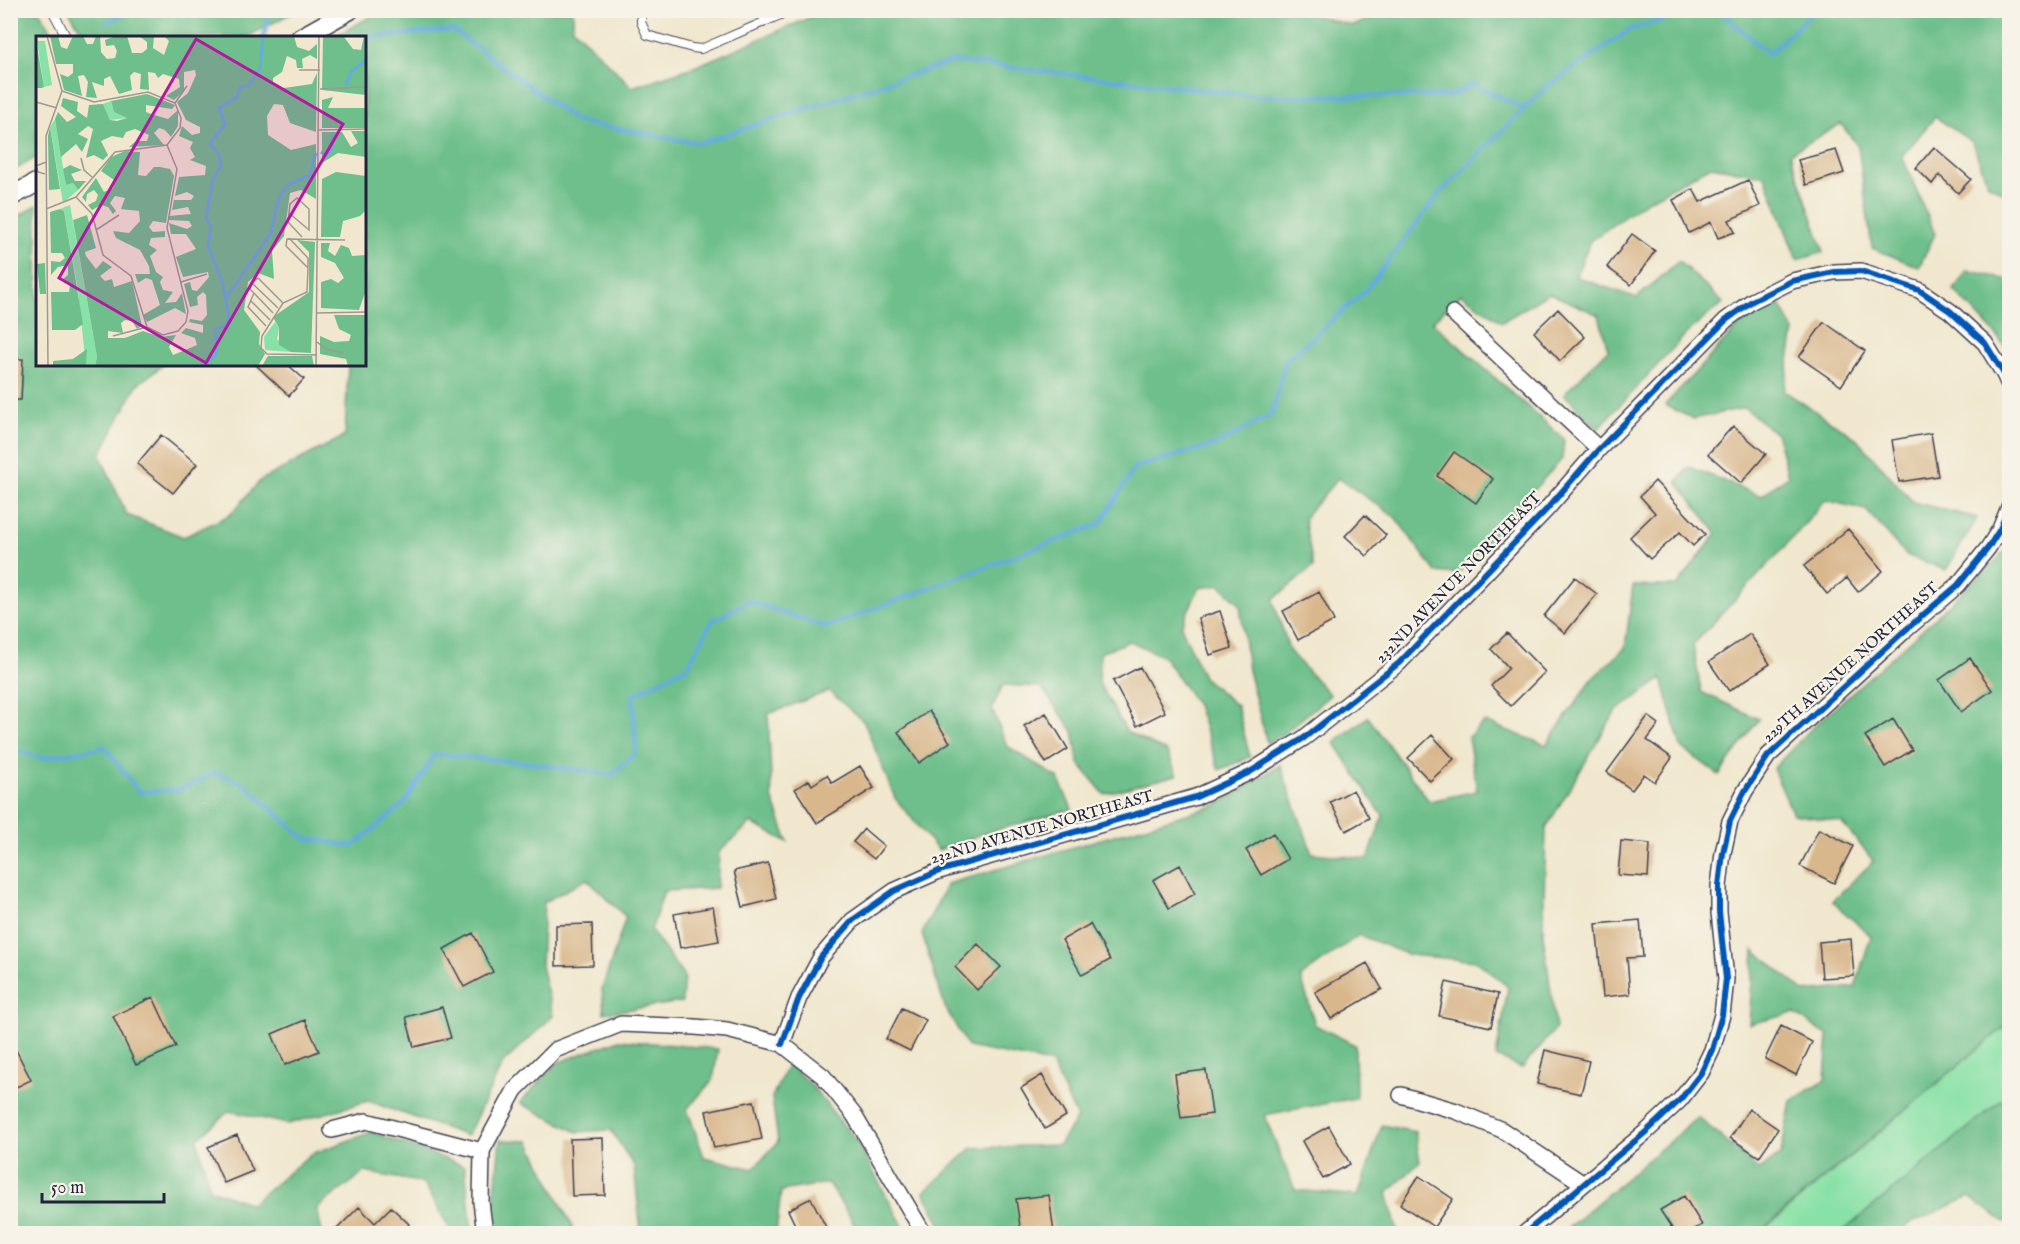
<svg xmlns="http://www.w3.org/2000/svg" width="2020" height="1244" font-family="'IM FELL English',serif">
  <style>
    .green { fill: #88e1a6; stroke: #558270; stroke-width: 1.5 }
    .forest { fill: #6ebf8b; stroke: #487063; stroke-width: 1.5 }
    .lines { fill: none; stroke-linecap: round; stroke-linejoin: round }
    .stream { stroke: #64acdb; stroke-width: 4.5 }
    .building { fill: #d9b78d }
    .service-casing { stroke: #414051; stroke-width: 10 }
    .minor-casing { stroke: #414051; stroke-width: 18 }
    .tertiary-casing { stroke: #414051; stroke-width: 21 }
    .service { stroke: #fff; stroke-width: 8 }
    .minor { stroke: #fff; stroke-width: 15 }
    .tertiary { stroke: #fff; stroke-width: 18 }
    .cycleway-casing { stroke: #f7f3e8; stroke-width: 10 }
    .cycleway { stroke: #0057b8; stroke-width: 6 }
    .labels { text-anchor: middle; dominant-baseline: central; stroke-width: 4.5; stroke-linejoin: round; paint-order: stroke }
    .street-label { font-size: 16px; fill: #22223b; stroke: #f7f3e8 }
    .inset-river { fill: none; stroke: #64acdb; stroke-width: 3 }
    .inset-road { fill: none; stroke: #9e9893; stroke-width: 1.5 }
    .view { fill: #b5179e; fill-opacity: 0.15; stroke: #b5179e; stroke-width: 3 }
    .inset-edge { fill: none; stroke: #22223b; stroke-width: 3 }
  </style>
  <rect width="100%" height="100%" fill="#f7f3e8"/>
  <filter id="ink" filterUnits="userSpaceOnUse"><feTurbulence type="fractalNoise" baseFrequency=".0167" numOctaves="2"/><feDisplacementMap in="SourceGraphic" scale="12" xChannelSelector="R" yChannelSelector="G"/><feConvolveMatrix kernelMatrix="1 2 1 2 8 2 1 2 1" color-interpolation-filters="sRGB"/></filter>
  <filter id="wash" filterUnits="userSpaceOnUse"><feTurbulence type="fractalNoise" baseFrequency=".008" numOctaves="4" result="noise"/><feDisplacementMap in="SourceGraphic" scale="24" xChannelSelector="R" yChannelSelector="G"/><feGaussianBlur stdDeviation="1.35" result="paint"/><feColorMatrix in="noise" values="0 0 0 0 0 0 0 0 0 0 0 0 0 0 0 0 0 1.4 0 .05"/><feComposite in="paint" operator="in"/></filter>
  <g filter="url(#wash)">
    <rect width="100%" height="100%" fill="#f0e7ce"/>
    <path class="green" d="M2009,1023V1094L1841,1233L1758,1234Z"/>
    <path class="forest" d="M11,10L39,11L56,37L38,38L37,157L11,172Z
      M1297,10L1353,26L1391,10L2009,11V196L1988,184L1972,142L1935,117L1902,156L1935,234L1919,267L1872,248L1858,146L1841,124L1790,153L1824,252L1797,260L1765,176L1711,166L1645,202L1590,241L1576,277L1637,298L1679,261L1723,303L1687,333L1598,429L1564,394L1608,350L1599,315L1549,293L1502,322L1461,294L1432,322L1564,439L1562,459L1457,574L1436,572L1395,517L1338,478L1304,518L1313,567L1273,600L1290,652L1330,695L1286,732L1267,743L1248,670L1240,604L1220,585L1199,588L1181,626L1203,677L1237,706L1250,757L1219,770L1197,705L1164,657L1130,641L1100,653L1099,683L1127,732L1167,752L1177,775L1104,794L1079,764L1073,731L1041,687L1003,685L992,709L1007,746L1058,778L1072,809L979,835L938,850L895,798L864,722L829,691L768,714L772,797L788,842L751,823L719,852L717,888L664,891L651,930L684,977L682,1002L604,1013L602,989L626,917L587,879L544,902L541,966L553,1016L503,1063L467,1136L368,1101L288,1124L229,1111L197,1139L210,1189L251,1204L311,1154L372,1132L465,1166L472,1233H452L424,1183L365,1172L317,1208L322,1233H11L10,221L37,205L38,364L163,365L137,385L100,455L127,515L184,537L230,515L261,480L345,436L348,365L364,364V38L333,37L381,11H573V28L632,87L694,67L825,11Z
      M69,11H295L247,37H85Z
      M1967,270L2009,280V354L1999,338L1954,290Z
      M1780,304L1794,331L1784,391L1856,438L1913,502L1977,518L1946,570L1906,555L1866,510L1825,500C1784,551 1737,596 1693,645L1701,692L1759,719L1719,775L1681,747L1662,679L1615,712L1546,828L1543,934L1556,1028L1522,1068L1496,1057L1508,987L1477,961L1409,955L1359,935L1301,977L1315,1025L1355,1045L1356,1098L1264,1115L1295,1190L1358,1196L1382,1125L1415,1132L1420,1162L1387,1193L1398,1233L1259,1234L1251,1228L1240,1234L945,1233L924,1192L972,1148L1059,1145L1077,1118L1051,1063L968,1047L945,1007L922,934L947,884L1217,805L1280,765L1312,853L1368,859L1383,816L1334,742L1368,717L1429,801L1477,791L1468,737L1485,722L1546,745L1593,678L1625,648L1633,586H1677L1717,533L1677,482L1689,467L1761,496L1788,476L1777,435L1745,408L1693,419L1665,405L1746,318Z
      M2009,548V1023L1758,1233L1561,1234L1698,1117L1759,1170L1781,1154L1791,1101L1825,1080L1828,1036L1794,1013L1749,1024L1754,950L1805,992L1855,987L1871,936L1832,901L1874,861L1841,822L1793,814L1773,769L1811,729L1923,629Z
      M619,1040L718,1049L713,1080L687,1109L704,1157L753,1169L778,1142L772,1097L788,1064L811,1085L856,1141L907,1233H857L851,1218L828,1183L781,1191L776,1233H641L634,1166L611,1130L577,1132L520,1103L557,1063Z
      M2009,1094V1170L2005,1180L2009,1190V1220L2005,1222L1969,1197L1905,1226L1909,1233H1841Z
      M500,1140L529,1141L573,1228V1233H495L492,1220Z"/>
    <g class="lines">
      <path class="stream" d="M263,10L268,23L263,38
        M1719,10L1769,54L1815,10
        M107,22L134,10
        M364,40L373,37L453,30L578,122L700,143L954,61L1258,96H1451L1473,84L1524,109
        M10,749L42,758L105,747L139,792L179,790L214,773L243,783L304,838L353,846L405,803L435,754L530,763L612,775L636,753L633,695L688,666L712,621L749,601L826,627L1100,524L1135,467L1218,444L1272,414L1285,362L1366,290L1440,193L1547,86L1631,29L1698,10"/>
    </g>
    <g id="blocks">
      <path class="building" d="M1934,147L1971,179L1958,193L1939,175L1932,184L1916,168Z
        M1836,150L1844,173L1806,185L1798,160Z
        M1748,180L1760,206L1729,220L1735,232L1718,238L1711,222L1689,233L1673,200L1693,189L1700,202Z
        M1632,234L1655,251L1631,285L1607,267Z
        M1558,309L1585,337L1560,361L1534,332Z
        M1824,322L1865,351L1841,386L1799,357Z
        M10,359H23L21,400H10Z
        M255,364H287L304,379L289,396Z
        M1733,426L1766,454L1741,483L1708,454Z
        M1931,433L1938,476L1899,482L1892,440Z
        M161,435L197,464L173,493L137,464Z
        M1454,452L1493,479L1476,503L1437,476Z
        M1655,481L1705,534L1693,546L1680,532L1650,559L1630,537L1655,513L1640,496Z
        M1365,515L1386,535L1367,556L1345,536Z
        M1848,529L1883,571L1858,592L1847,578L1827,594L1804,566Z
        M1575,577L1597,594L1565,633L1544,616Z
        M1319,592L1334,621L1298,640L1283,611Z
        M1220,611L1232,648L1210,655L1198,618Z
        M1507,633L1545,672L1511,706L1491,686L1509,668L1491,649Z
        M1750,634L1770,664L1729,691L1709,662Z
        M1970,658L1992,690L1961,712L1939,680Z
        M1140,667L1165,712L1137,726L1113,681Z
        M929,711L950,742L919,763L898,732Z
        M1046,713L1068,749L1046,763L1024,726Z
        M1648,716L1659,724L1647,740L1672,758L1655,782L1644,774L1632,790L1607,772Z
        M1893,719L1912,750L1885,767L1865,736Z
        M1432,735L1454,759L1430,781L1408,758Z
        M860,766L874,788L817,823L795,789L809,780L812,785L827,775L832,783Z
        M1353,790L1369,818L1346,831L1330,802Z
        M864,829L884,846L874,859L853,842Z
        M1819,829L1853,846L1834,883L1800,866Z
        M1273,833L1288,859L1261,875L1246,850Z
        M1621,841L1650,844L1648,877L1618,875Z
        M768,863L776,899L743,907L734,871Z
        M1180,865L1195,894L1169,908L1153,880Z
        M713,907L719,941L680,948L674,914Z
        M1640,920L1643,957L1627,958L1630,994L1603,997L1596,924Z
        M592,924L593,965L556,966V925Z
        M1090,924L1110,960L1082,975L1062,940Z
        M473,933L493,972L464,987L444,949Z
        M1851,939L1854,976L1822,978L1819,942Z
        M978,944L1001,967L977,990L955,967Z
        M1367,963L1382,989L1331,1019L1315,992Z
        M1446,982L1498,994L1491,1027L1439,1016Z
        M153,997L176,1047L136,1065L113,1016Z
        M442,1007L451,1038L414,1047L406,1017Z
        M902,1008L926,1020L910,1051L886,1039Z
        M305,1020L319,1051L285,1065L272,1034Z
        M1781,1026L1812,1042L1796,1075L1765,1059Z
        M10,1038L31,1080L10,1090Z
        M1545,1050L1589,1061L1581,1094L1537,1084Z
        M1206,1070L1212,1114L1181,1118L1175,1074Z
        M1042,1075L1066,1116L1045,1129L1021,1088Z
        M754,1101L762,1139L714,1148L706,1111Z
        M1749,1109L1778,1129L1759,1157L1730,1138Z
        M1329,1126L1350,1164L1323,1179L1302,1141Z
        M237,1135L253,1171L224,1183L208,1147Z
        M603,1138L605,1195L572,1196L570,1139Z
        M1419,1176L1453,1199L1434,1227L1400,1204Z
        M1049,1195L1054,1233H1021L1016,1199Z
        M1684,1196L1702,1225L1688,1233H1675L1660,1210Z
        M811,1198L829,1233H799L788,1210Z
        M359,1207L375,1223L391,1207L409,1224L400,1233H333Z"/>
    </g>
  </g>
  <g filter="url(#ink)">
    <use href="#blocks" fill-opacity="0" stroke="#414051" stroke-width="1.5"/>
    <g class="lines">
      <defs>
        <path id="service" d="M52,10L67,38
          M641,10V22L647,35L692,48L701,49L792,10
          M763,23L767,10"/>
        <path id="minor" d="M1453,313L1599,449
          M782,1044L799,998L821,957L853,920L894,891L939,871L1196,797L1250,772L1304,738L1399,663L1546,510L1599,449L1726,320L1752,301L1792,281L1834,272L1861,271L1919,290L1950,311L1985,343L2004,374L2010,387
          M1401,1095L1456,1111L1502,1130L1582,1183
          M332,1130L366,1121L482,1151
          M485,1234L481,1202L482,1151L515,1090L555,1050L621,1024L695,1027L727,1030L782,1044L823,1076L854,1115L924,1234
          M1524,1234L1647,1131L1680,1100L1701,1073L1712,1050L1722,1015L1726,979L1719,912V886L1723,853L1730,821L1745,791L1768,756L1902,633L1958,585L1988,548L2000,529L2010,505"/>
        <path id="tertiary" d="M300,38L350,10
          M10,197L38,182"/>
      </defs>
      <use href="#service" class="service-casing"/>
      <use href="#minor" class="minor-casing"/>
      <use href="#tertiary" class="tertiary-casing"/>
      <use href="#service" class="service"/>
      <use href="#minor" class="minor"/>
      <use href="#tertiary" class="tertiary"/>
      <defs>
        <path id="cycleway" d="M782,1044L799,998L821,957L853,920L894,891L939,871L1196,797L1250,772L1304,738L1399,663L1546,510L1599,449L1726,320L1752,301L1792,281L1834,272L1861,271L1919,290L1950,311L1985,343L2004,374L2010,387
          M1524,1234L1647,1131L1680,1100L1701,1073L1712,1050L1722,1015L1726,979L1719,912V886L1723,853L1730,821L1745,791L1768,756L1902,633L1958,585L1988,548L2000,529L2010,505"/>
      </defs>
      <use href="#cycleway" class="cycleway-casing"/>
      <use href="#cycleway" class="cycleway"/>
    </g>
  </g>
  <g class="labels">
    <g class="street-label">
      <text transform="translate(1459 578) rotate(-46)">232ND AVENUE NORTHEAST</text>
      <text transform="translate(1851 663) rotate(-42)">229TH AVENUE NORTHEAST</text>
      <text transform="translate(1042 828) rotate(-16)">232ND AVENUE NORTHEAST</text>
    </g>
  </g>
  <g transform="translate(36 36)">
    <rect width="330" height="330" fill="#f0e7ce"/>
    <path d="M1,5H9L16,49L8,51ZM75,65L78,76L91,82L74,84L67,68ZM19,83L30,149L37,147L42,154L27,167L14,91ZM34,169L61,321L59,330H50L42,255L28,175L24,173ZM239,286L243,292L241,303L255,316L229,314L228,301Z" fill="#88e1a6"/>
    <path d="M14,0H22L25,11L31,13L37,0H47L51,8H57L60,0H64L65,16L71,23L79,22L81,15L78,9L70,10L69,4L80,0H91L96,17H106L111,13V6L103,0H118L117,12L128,19L133,5L128,0H258L261,11L273,15L281,8V23L274,19L266,23L267,32H261L260,24L251,20L246,36L237,42V49L248,52L276,48L281,37L280,96L254,87L247,69L238,68L231,80L232,99L255,114L280,108V163L265,154L254,157L248,200L236,215L238,243L222,237L212,246L208,274L224,296L223,308L229,318L222,330H59L61,321L37,184L51,179L60,212L49,216L50,220L60,233L67,225L76,231L64,240L69,245L76,243L78,251L96,245L106,290L101,293L96,285L89,284L85,287L87,297L72,295V302H89L107,295L125,301L140,299L133,311L137,319L161,309L159,302L145,297L150,292L167,297V289L153,286L154,283L166,285L171,279L170,259L167,256L161,261L162,269L154,271L148,248L154,246L156,254L161,255L173,241L172,236L147,241L140,221L160,213L150,198H135L133,187L151,193L156,190L153,185L133,184V180L155,178L152,171L136,174L138,164H155L158,160L151,156L139,160L143,141L169,139L170,130L154,124L159,121L154,112L157,106L143,100L146,90L156,99L164,97V91L150,84L141,66L152,57L160,39L159,34L148,36V55L138,64L130,60L144,51L143,43L127,38L122,42L119,37L112,36L113,54L104,53L105,38L98,36L94,40L96,54L83,58L74,40L68,43V50L56,46L61,62L50,61L52,46L48,39L42,40L46,60L28,54L24,38L32,41L37,37V28H20ZM328,0H330V59L286,54L287,1H308L317,13L325,14ZM0,5L8,51L6,52H0ZM111,58L139,69L136,73L110,69V76L115,78L132,83L142,74V90L135,101L129,94L123,92L118,97L128,109L93,111L100,105H111L113,99L99,93L90,96L87,102L76,100L65,105L72,119L67,124L58,119L50,122L57,93L52,90L42,98L52,103L46,116L40,108L25,121L19,83L22,76L31,86L40,81L25,70L27,62L42,66L41,75L51,82L53,69L67,68L74,84L81,85L91,82L78,76L75,65ZM297,61L292,72H330V92H286V64ZM14,91L24,153L13,154L12,100ZM315,95H330V121L302,117L286,127V96H306L315,111L322,107ZM89,115L104,116L102,139L110,140L118,131H124L134,133L138,140L130,187L117,185L113,191L117,196L129,195V201L115,202L113,209L121,214L114,220L120,236L127,241L124,246L127,254L137,256L129,267L140,266L146,257L150,278L139,272L111,286L107,279L124,269L116,244L110,242L102,247L99,238H114L113,230L104,214L80,202L77,195L93,197L104,185L103,175L85,173L89,162L79,160L74,167L80,175L77,178L72,171L65,169L56,174L52,169L60,165L62,159L58,154L51,158L50,166L46,161L60,142L68,156L77,152L78,144L65,135L75,121ZM34,129L46,134L35,138L39,145H50L42,154L37,147L30,149L27,133ZM300,136L330,140V174L324,180L307,185L304,201H285L286,143ZM24,173L28,175L47,288L39,294H16L15,256H33L34,249L26,244L32,239V229L22,231L15,239V225L24,226L29,222L26,217H15L14,176ZM261,204L279,206L275,317L255,316L243,309V292L237,281L273,256V216ZM285,207H294L292,215L299,220L305,209L313,212L316,220L330,219V254L323,274L285,272V246L295,243L302,247L308,242L299,227L285,221ZM9,227L10,258H4L1,228ZM298,279H330V330H312L310,323L284,318V300L298,306L313,305L315,299L303,293ZM51,313L50,330H17V325L37,323ZM232,320H276L278,330H226Z" fill="#6ebf8b"/>
    <path class="inset-river" d="M310,49L315,36L330,24M285,116L290,119L296,113L297,99M191,261L235,197L243,161L253,148L273,140L280,117M167,330L180,319V293L190,290L193,279L186,245L172,210L175,190L170,182L177,143L185,130L182,116L174,108L189,88L183,72L201,61L204,51L212,50L224,33L227,0"/>
    <path class="inset-road" d="M11,0L26,55L10,100L12,330M263,34H284M284,53L330,51M0,66L21,72M139,67L151,50M283,94L330,93M45,122L48,134L56,141M9,138L2,136L0,130L10,126M40,161L56,178L67,219L95,240L111,291L127,299L142,295L150,286L152,275L131,192L141,133L131,109M10,173L40,161L79,116L131,109L144,92L145,82L139,67L112,56L58,66L26,55M253,177L273,194V173L261,162L254,168L252,186L266,201M60,194L83,179M253,202L272,222V231M145,246L171,238M216,247L214,253L237,277M218,257L212,271L230,290M215,265L234,284M242,272L216,247L222,242L247,267M281,277L330,276M77,300L111,291M281,306L290,313L307,317M281,319L231,318L225,312L226,300L247,267L271,256L272,232L250,210L251,203L309,204M280,330L283,0"/>
    <path class="view" d="M160,3L307,88L170,327L23,242Z"/>
    <rect width="330" height="330" class="inset-edge"/>
  </g>
  <rect width="2020" height="1244" fill="none" stroke="#f7f3e8" stroke-width="36"/>
  <path d="M42 1193v9h122v-9" fill="none" stroke="#22223b" stroke-width="3"/>
  <text x="51" y="1193" font-size="18" fill="#22223b" stroke="#f7f3e8" stroke-width="4.5" paint-order="stroke">50 m</text>
</svg>
